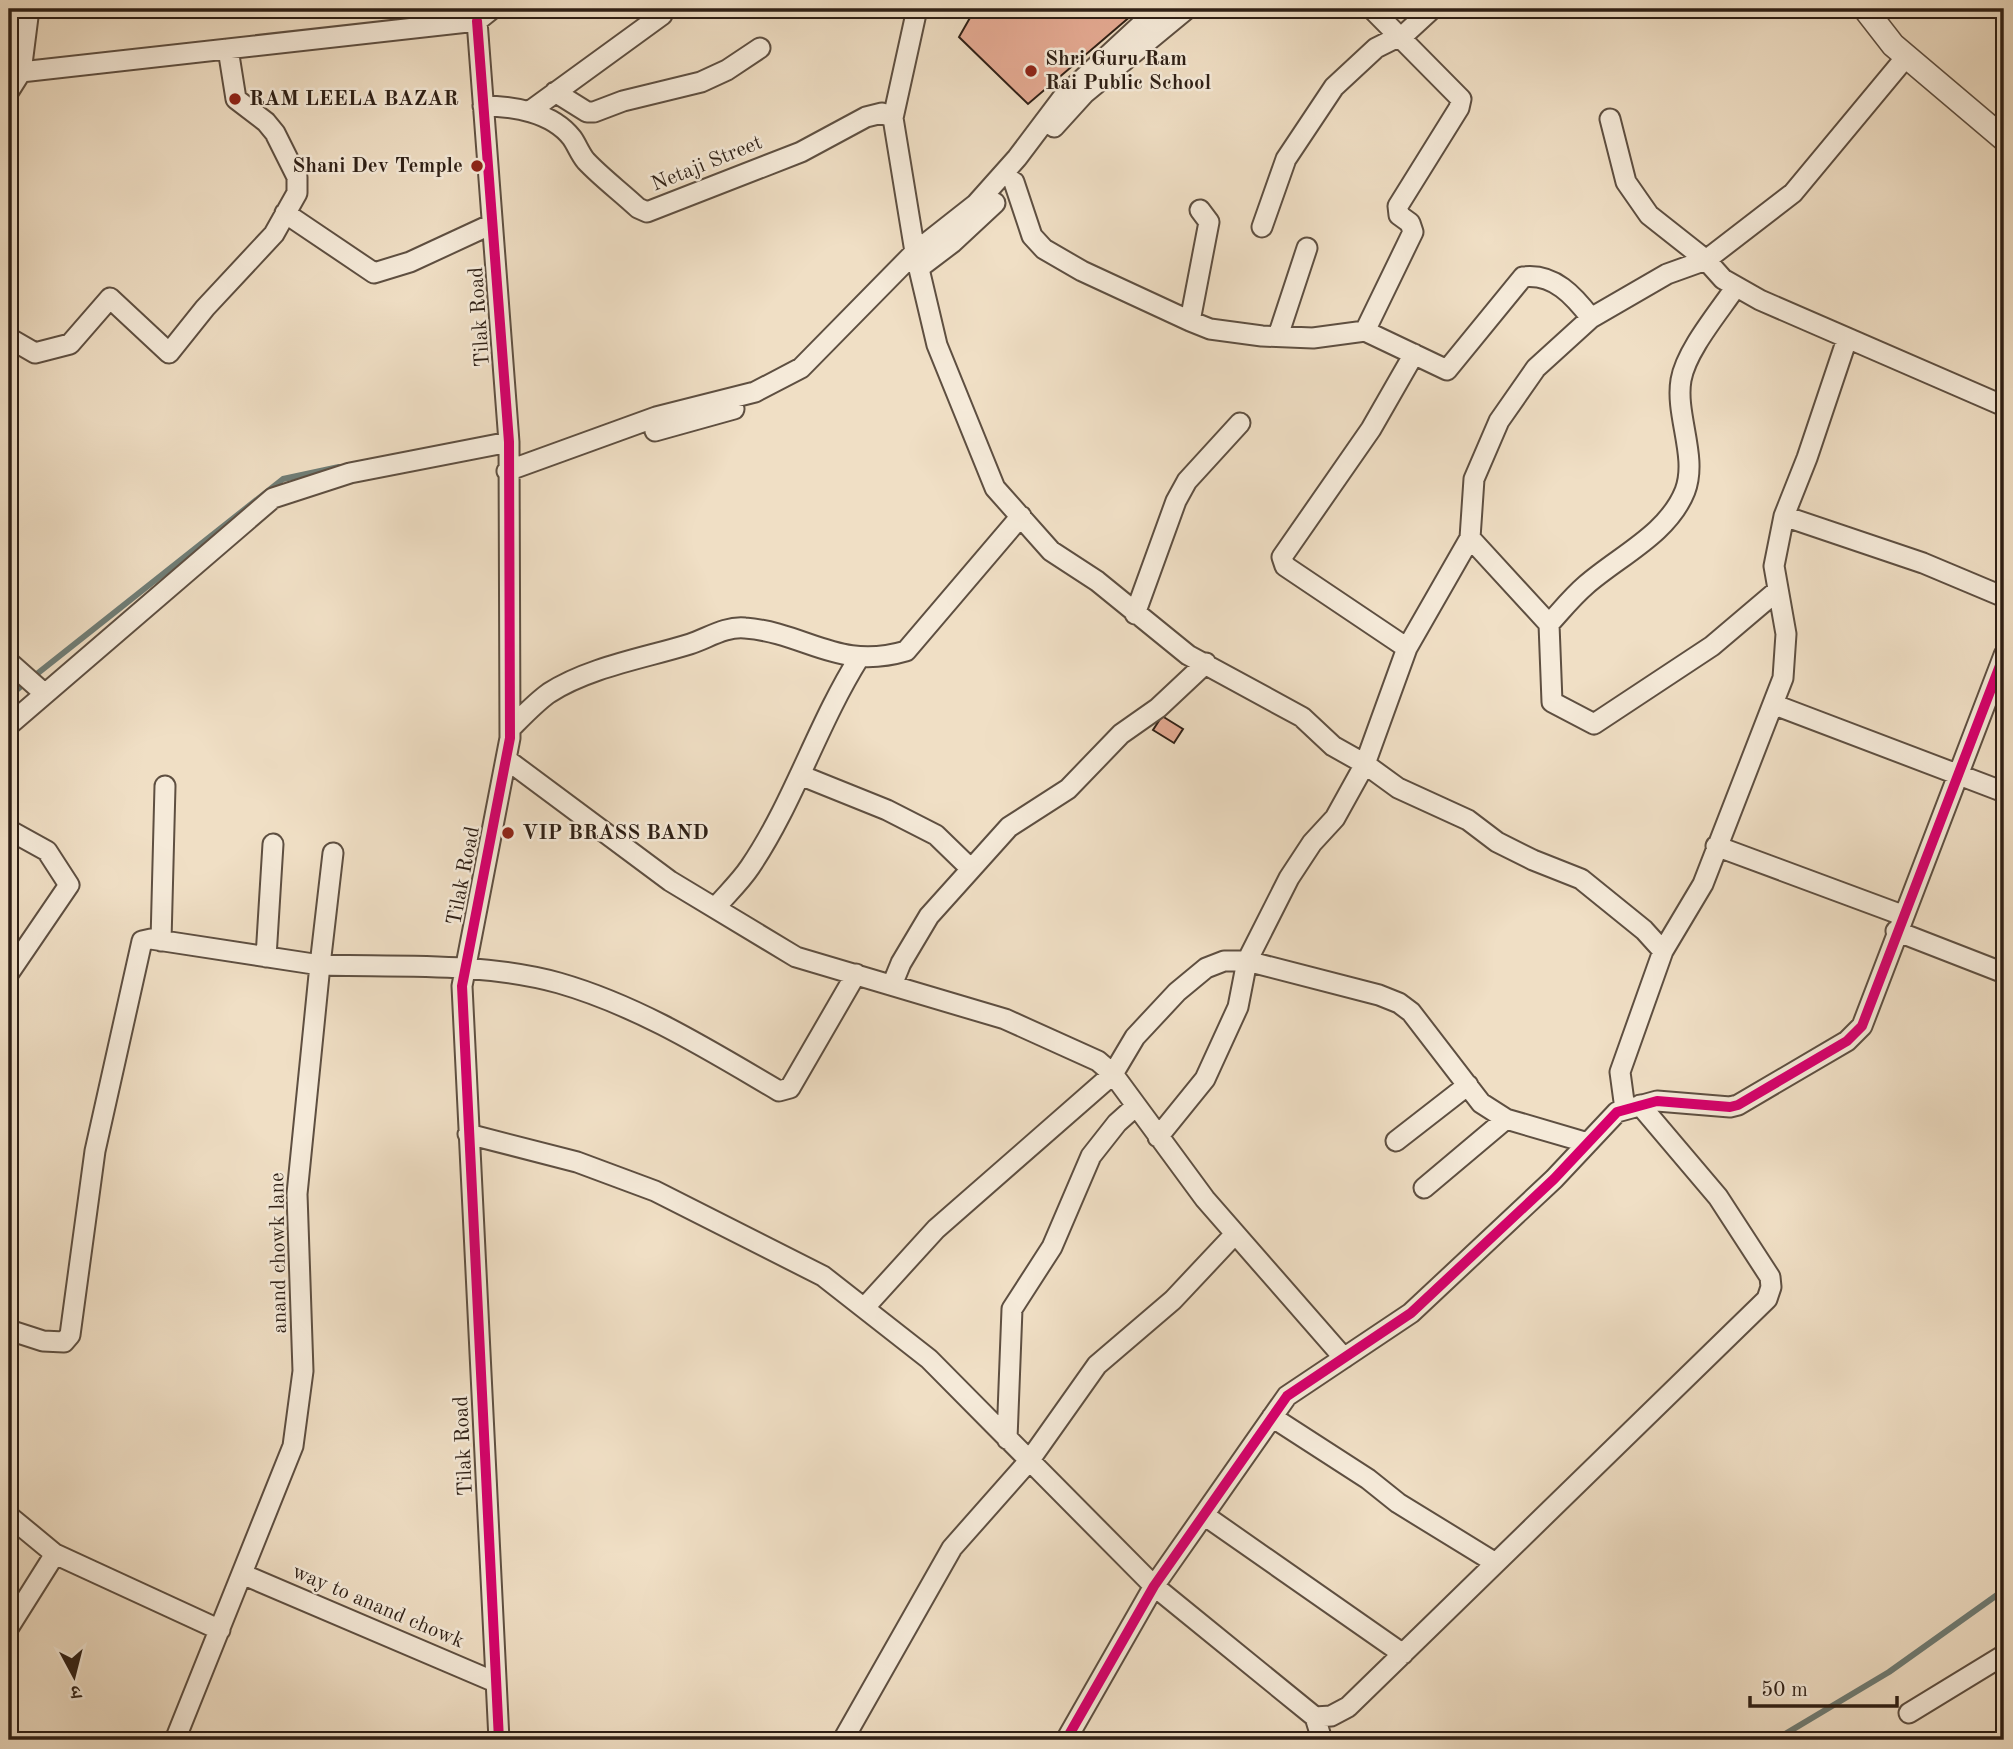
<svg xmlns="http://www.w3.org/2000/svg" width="2013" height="1749" font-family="'Old Standard TT','Noto Serif Devanagari',serif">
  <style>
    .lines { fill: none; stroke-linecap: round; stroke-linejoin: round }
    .stream { stroke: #6f7d76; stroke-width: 6 }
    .building { fill: #e6ab94; stroke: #2e1f15; stroke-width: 2 }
    .minor-casing { stroke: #5e4f41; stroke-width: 23 }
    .tertiary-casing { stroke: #5e4f41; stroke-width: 26 }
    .minor { stroke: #f5ead9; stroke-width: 19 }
    .tertiary { stroke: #f5ead9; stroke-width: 23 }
    .cycleway-casing { stroke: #f5ead9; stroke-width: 15 }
    .cycleway { stroke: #d6006c; stroke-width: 10 }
    .poi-dot { fill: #8f2418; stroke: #f5ead9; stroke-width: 2.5 }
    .labels { text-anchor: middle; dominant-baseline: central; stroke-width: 5; stroke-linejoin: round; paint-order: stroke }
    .poi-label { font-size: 21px; font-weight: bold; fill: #2e1f15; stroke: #f5ead9; text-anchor: start }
    .street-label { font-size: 21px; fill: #2e1f15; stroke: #f5ead9 }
  </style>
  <rect width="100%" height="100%" fill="#f0dfc5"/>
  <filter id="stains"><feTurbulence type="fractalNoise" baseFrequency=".00286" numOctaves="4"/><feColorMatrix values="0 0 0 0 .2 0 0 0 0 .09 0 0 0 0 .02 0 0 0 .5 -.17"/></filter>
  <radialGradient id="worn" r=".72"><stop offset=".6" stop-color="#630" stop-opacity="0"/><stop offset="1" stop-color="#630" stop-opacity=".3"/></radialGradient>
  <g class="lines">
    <path class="stream" d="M9,696L283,479L339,467
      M1775,1740L1889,1672L2004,1590"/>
  </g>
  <path class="building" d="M975,9H1139L1028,104L959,37Z
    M1162,716L1183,729L1174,743L1153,730Z"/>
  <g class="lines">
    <defs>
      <path id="minor" d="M917,9L893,118L915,252L937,345L995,488L1051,551L1097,581L1188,655L1302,717L1333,746L1365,764L1398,788L1468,820L1497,842L1533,860L1581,879L1644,930L1663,951
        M477,21L509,442L510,738L462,986L499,1740
        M477,21L492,9
        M1906,57L1793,193L1706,260L1723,279L1760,300L2004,406
        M21,72L477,21
        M9,91L21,72L29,9
        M555,92L587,112H594L623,101L701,82L727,70L760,48
        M483,106C513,106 552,112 572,138C577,145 580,154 586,161C602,178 621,192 638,208L647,212L801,152L866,117L882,113L893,118
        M530,111L662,15
        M1054,127L1084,94L1187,9
        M1014,182L1032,236L1044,249L1082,271L1190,321L1210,329L1262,336L1313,338L1365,331L1447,370L1523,277C1554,273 1574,296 1591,318
        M285,213L374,273L410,262L492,224
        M1262,227L1286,159L1334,87L1376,48L1406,33L1432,9
        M919,268L952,243L995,203
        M1190,321L1209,222L1200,210
        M1365,331L1413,232L1410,223L1399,215L1398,206L1459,108L1461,99L1372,9
        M1278,336L1307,248
        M9,338L35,353L70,344L110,298L169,353L205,308L274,234L297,193V177L275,133L266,122L236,99L228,49
        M655,431L734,409
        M507,471L656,417L755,392L801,368L915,252L976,204L1017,158L1063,97L1158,9
        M1784,516L1923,563L2004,597
        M1470,538L1549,624C1561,611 1572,597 1586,585C1619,556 1668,534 1685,491C1698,457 1675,415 1681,380C1686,351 1718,313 1735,288
        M1135,614L1176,501L1187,481L1240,423
        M1549,624L1552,702L1594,724L1712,646L1778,590
        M1407,648L1285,566L1282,557L1371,429L1414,354
        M9,662L45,694
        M1775,705L2004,792
        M9,725L273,498L350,473L509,442
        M510,729C522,717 535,703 549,693C589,667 645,658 690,644C708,638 726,626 745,628C807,633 838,671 906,651L1021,516
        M506,759L670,881L796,957L1005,1019L1098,1061L1113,1074L1205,1199L1344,1358
        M800,775L887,810L936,835L971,869
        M9,830L47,851L69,885L9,973
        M1716,846L1902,915
        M715,908C726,895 740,882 750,867C794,802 817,725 859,658
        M1896,931L2004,973
        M161,941L165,786
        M266,957L273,844
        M892,985L901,963L929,916L1009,827L1068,789L1121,734L1158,708L1206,663
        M1625,1109L1620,1072L1663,951L1703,884L1783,678L1786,634L1774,566L1784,516L1807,458L1847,339
        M468,1134L577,1162L655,1191L823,1276L929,1359L1154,1586L1315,1717L1322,1740
        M1158,1137L1205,1079L1238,1007L1247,961L1289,878L1312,843L1335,818L1365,764L1407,648L1470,538L1474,479L1499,421L1536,368L1591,318L1667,274L1706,260L1649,215L1626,182L1610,119
        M1396,1141L1468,1085
        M1424,1188L1506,1119
        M865,1307L936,1229L1113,1074L1135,1037L1177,992L1206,968L1224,961H1247L1379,995L1399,1003L1411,1012L1481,1103L1506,1119L1588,1143
        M9,1330L43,1341L64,1342L70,1335L95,1151L142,941L151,939L320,965L333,853
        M1272,1417L1368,1479L1398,1503L1494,1562
        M1007,1439L1012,1309L1052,1247L1091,1156L1117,1123L1136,1106
        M1204,1515L1403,1654
        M9,1516L55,1554
        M242,1574L495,1682
        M9,1627L55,1554L220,1630
        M1909,1713L2004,1655
        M1315,1717L1331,1716L1348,1707L1767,1299L1771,1287L1770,1277L1718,1197L1640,1105
        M175,1740L293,1446L303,1371L297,1194L320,965C399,967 482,962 559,983C639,1006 709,1050 779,1091L790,1088L856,974
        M843,1740L952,1548L1029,1461L1097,1365L1173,1300L1235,1234
        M1066,1740L1154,1586L1287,1396L1411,1313L1554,1179L1617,1112L1657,1101L1730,1107L1738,1105L1847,1041L1862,1026L2004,655"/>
      <path id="tertiary" d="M1865,9L1893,45L2004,139"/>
    </defs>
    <use href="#minor" class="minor-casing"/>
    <use href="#tertiary" class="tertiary-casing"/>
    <use href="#minor" class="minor"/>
    <use href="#tertiary" class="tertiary"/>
    <defs>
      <path id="cycleway" d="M477,21L509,442L510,738L462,986L499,1740
        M1066,1740L1154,1586L1287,1396L1411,1313L1554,1179L1617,1112L1657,1101L1730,1107L1738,1105L1847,1041L1862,1026L2004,655"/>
    </defs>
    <use href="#cycleway" class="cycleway-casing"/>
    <use href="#cycleway" class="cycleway"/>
  </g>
  <g class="poi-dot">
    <circle cx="1031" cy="71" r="7"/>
    <circle cx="235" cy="99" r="7"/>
    <circle cx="477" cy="166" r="7"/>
    <circle cx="508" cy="833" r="7"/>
  </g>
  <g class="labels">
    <g class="poi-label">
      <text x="1045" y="59">Shri Guru Ram<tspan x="1045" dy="24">Rai Public School</tspan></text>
      <text x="249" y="99">RAM LEELA BAZAR</text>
      <text x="463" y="166" text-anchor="end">Shani Dev Temple</text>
      <text x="522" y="833">VIP BRASS BAND</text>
    </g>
    <g class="street-label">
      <text transform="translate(707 164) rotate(-22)">Netaji Street</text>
      <text transform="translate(480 317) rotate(-94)">Tilak Road</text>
      <text transform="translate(464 876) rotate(-79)">Tilak Road</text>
      <text transform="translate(279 1253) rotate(-91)">anand chowk lane</text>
      <text transform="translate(464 1446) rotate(-93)">Tilak Road</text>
      <text transform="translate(378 1607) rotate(23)">way to anand chowk</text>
    </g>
  </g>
  <rect width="2013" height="1749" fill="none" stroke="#f0dfc5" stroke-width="35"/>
  <rect x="10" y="10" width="1992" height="1728" fill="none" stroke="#2e1f15" stroke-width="3.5"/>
  <rect x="18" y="18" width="1978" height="1714" fill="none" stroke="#2e1f15" stroke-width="2"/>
  <g transform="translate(74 1676) rotate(173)" stroke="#f5ead9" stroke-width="5" paint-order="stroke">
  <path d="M0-5L12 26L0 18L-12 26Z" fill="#2e1f15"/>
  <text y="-10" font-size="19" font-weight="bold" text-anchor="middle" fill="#2e1f15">उ</text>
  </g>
  <path d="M1750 1696v10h147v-10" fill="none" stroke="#2e1f15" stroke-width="3.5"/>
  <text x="1761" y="1696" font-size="21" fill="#2e1f15" stroke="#f5ead9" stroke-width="5" paint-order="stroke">50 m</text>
  <rect width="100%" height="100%" filter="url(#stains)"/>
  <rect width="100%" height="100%" fill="url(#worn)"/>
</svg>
